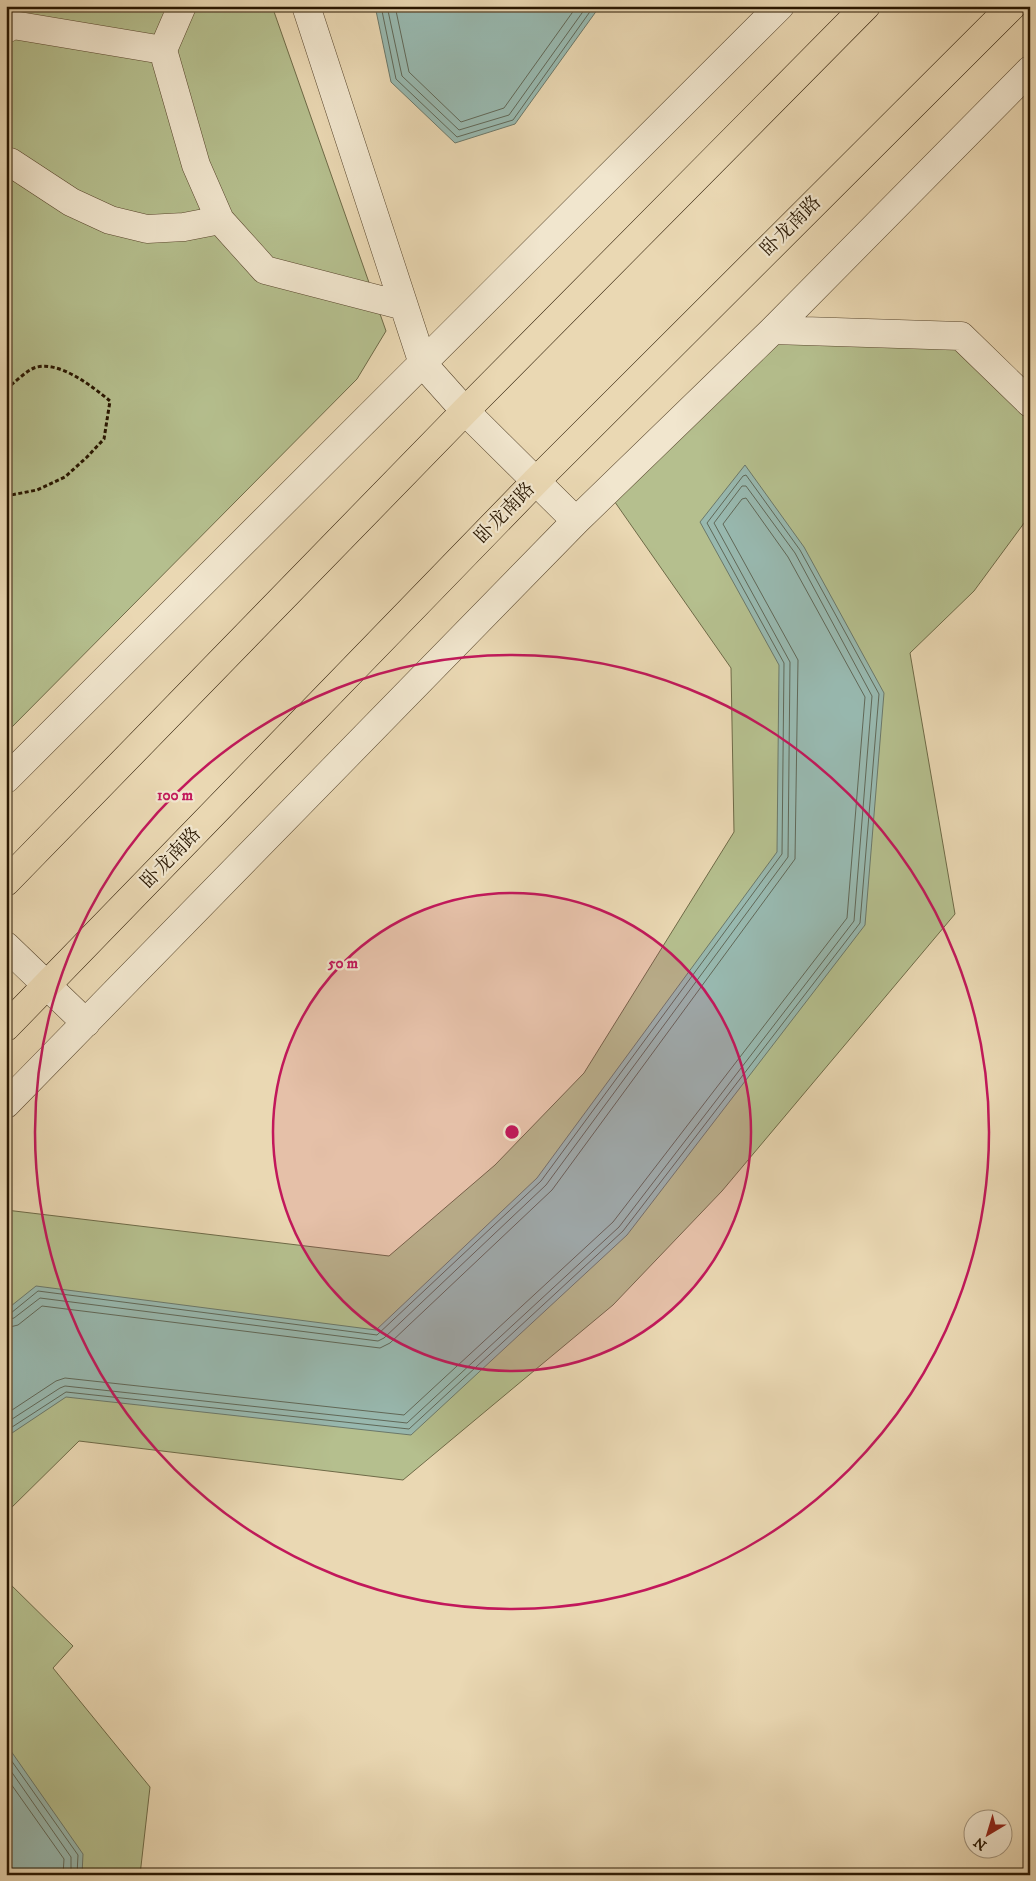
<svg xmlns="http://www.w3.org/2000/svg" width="1036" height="1881" font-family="'IM FELL DW Pica','Noto Serif SC',serif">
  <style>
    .green { fill: #b5bf8e; stroke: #6e6a47 }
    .water { fill: #98b9b0; stroke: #6b786a }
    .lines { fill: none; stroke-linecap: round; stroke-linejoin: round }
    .shore { stroke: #606858; stroke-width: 1 }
    .minor-casing { stroke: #58462d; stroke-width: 29 }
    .highway-casing { stroke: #281600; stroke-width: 29 }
    .path { stroke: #281600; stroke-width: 3; stroke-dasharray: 4 2.5; stroke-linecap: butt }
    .minor { stroke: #f1e6ce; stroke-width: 28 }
    .highway { stroke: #ead8b3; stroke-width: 28 }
    .ring { fill: none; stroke: #c2185b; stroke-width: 2.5 }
    .labels { text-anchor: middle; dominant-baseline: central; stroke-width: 4.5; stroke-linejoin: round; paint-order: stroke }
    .street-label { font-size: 19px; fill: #281600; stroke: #f1e6ce }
    .centre { fill: #c2185b; stroke: #f1e6ce; stroke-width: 2.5 }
    .ring-label { font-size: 15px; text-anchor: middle; font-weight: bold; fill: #c2185b; stroke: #f1e6ce; stroke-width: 4.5; stroke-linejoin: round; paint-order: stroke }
  </style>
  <rect width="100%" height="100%" fill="#ead8b3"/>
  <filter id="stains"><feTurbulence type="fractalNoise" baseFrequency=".004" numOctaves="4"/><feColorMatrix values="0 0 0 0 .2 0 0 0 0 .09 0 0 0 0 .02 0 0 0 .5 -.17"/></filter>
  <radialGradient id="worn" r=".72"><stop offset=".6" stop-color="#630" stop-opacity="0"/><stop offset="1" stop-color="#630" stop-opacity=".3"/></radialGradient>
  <path class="green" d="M6,6H272L386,331L357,379L6,733Z
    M773,330L961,336L1030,403V515L974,591L910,653L955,914L722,1191L613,1305L403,1480L79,1441L6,1513V1210L389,1256L495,1165L584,1073L734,832L731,668L610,495Z
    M6,1580L73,1646L53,1668L150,1787L140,1875H6Z"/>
  <path class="water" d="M375,6H600L515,124L455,143L391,82Z
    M745,465L804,547L884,693L865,925L627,1235L411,1435L66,1397L6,1437V1310L36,1286L376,1330L537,1178L777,852L779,665L700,522Z
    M6,1744L83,1854L82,1875H6Z"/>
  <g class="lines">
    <path class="shore" d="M381,6L396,79L457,137L513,120L594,6
      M387,6L402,76L459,130L509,115L587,6
      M395,6L409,72L461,122L504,108L577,6
      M6,1314L11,1313L38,1291L377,1335L541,1181L782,854L784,663L707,523L743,476L746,475L800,550L879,694L860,923L623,1231L409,1429L66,1392L6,1431
      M6,1320L14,1318L40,1298L378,1341L384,1338L546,1185L788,857L790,662L714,523L742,486H746L795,553L872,696L854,921L619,1227L407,1423L65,1386L60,1388L6,1423
      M6,1328L18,1325L42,1306L380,1348L390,1343L552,1190L795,859L798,660L723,524L742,499L746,498L788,557L865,697L847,918L613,1222L404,1415L65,1378L56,1381L6,1414
      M6,1753L78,1855L77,1875
      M6,1764L71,1857V1875
      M6,1777L64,1859L63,1875"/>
    <defs>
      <path id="minor" d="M182,6L163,50L196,165L220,220L265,270L404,306
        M306,6L423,364L465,411L576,521
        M6,29L13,25L163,50
        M6,161L10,162L71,202L110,220L147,229L184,227L220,220
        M773,330L961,336L1030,403
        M6,779L780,6
        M6,946L86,1023
        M6,1104L576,521L773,330L1030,70"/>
      <path id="highway" d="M6,882L465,411L866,6
        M6,1027L536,481L1012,6"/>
    </defs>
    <use href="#minor" class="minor-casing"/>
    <use href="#highway" class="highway-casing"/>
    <path class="path" d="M6,389C13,384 26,371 34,368C58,359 93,387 110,401L104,439L87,457L65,477L37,490L6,496"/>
    <use href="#minor" class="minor"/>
    <use href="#highway" class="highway"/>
  </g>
  <circle cx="512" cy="1132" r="239" fill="#c2185b" fill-opacity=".12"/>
  <g class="ring">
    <circle cx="512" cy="1132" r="239"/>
    <circle cx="512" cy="1132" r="477"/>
  </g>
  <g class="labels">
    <g class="street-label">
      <text transform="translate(791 226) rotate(-45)">卧龙南路</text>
      <text transform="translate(505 513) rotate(-46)">卧龙南路</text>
      <text transform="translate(171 858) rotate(-46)">卧龙南路</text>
    </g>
  </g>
  <circle cx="512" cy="1132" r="8" class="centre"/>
  <g class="ring-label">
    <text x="175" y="800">100 m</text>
    <text x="343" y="968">50 m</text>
  </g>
  <rect width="1036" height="1881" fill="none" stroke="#ead8b3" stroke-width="25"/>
  <rect x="8" y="8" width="1021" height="1866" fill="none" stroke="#281600" stroke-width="2.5"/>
  <rect x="12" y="12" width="1011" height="1856" fill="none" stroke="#281600"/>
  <g transform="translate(988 1834) rotate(218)"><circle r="24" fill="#f1e6ce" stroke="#a1937c"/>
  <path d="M0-4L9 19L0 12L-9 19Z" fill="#8f2418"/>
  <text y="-8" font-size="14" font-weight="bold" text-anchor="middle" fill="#281600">N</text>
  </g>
  <rect width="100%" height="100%" filter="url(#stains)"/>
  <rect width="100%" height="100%" fill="url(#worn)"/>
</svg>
